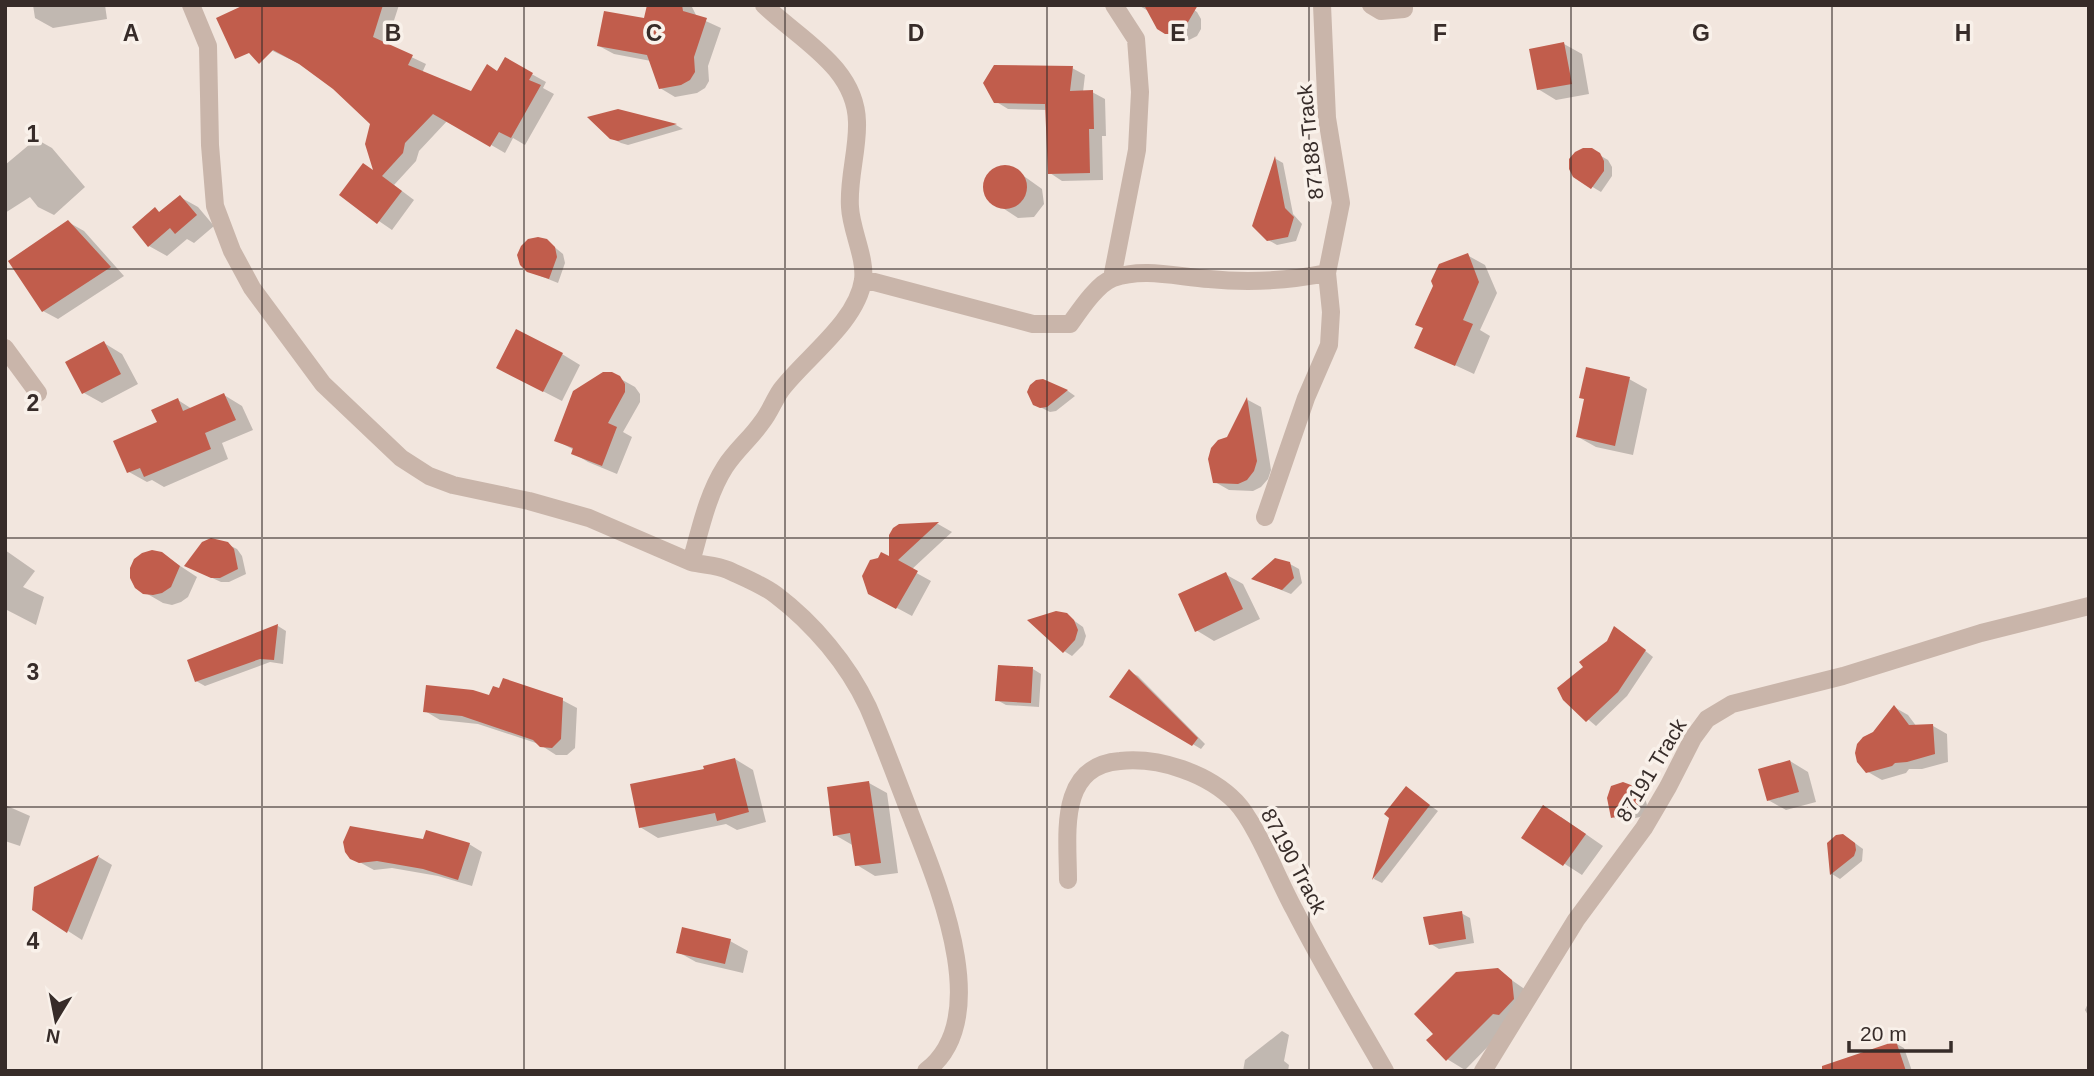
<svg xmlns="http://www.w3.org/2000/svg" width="2094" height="1076" font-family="Arial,sans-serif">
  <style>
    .shadow { fill: #0003 }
    .building { fill: #c15d4c }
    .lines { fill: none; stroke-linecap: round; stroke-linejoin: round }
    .minor { stroke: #c9b5aa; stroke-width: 18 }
    .grid { fill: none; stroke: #372c29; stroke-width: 2; stroke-opacity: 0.55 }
    .labels { text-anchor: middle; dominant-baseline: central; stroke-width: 7; stroke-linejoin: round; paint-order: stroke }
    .street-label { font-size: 21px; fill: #372c29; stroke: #f9f1ea }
    .grid-label { font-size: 23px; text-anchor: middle; font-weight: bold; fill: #372c29; stroke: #f9f1ea; stroke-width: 7; stroke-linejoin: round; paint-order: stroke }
  </style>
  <rect width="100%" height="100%" fill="#f2e6de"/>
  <path class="shadow" d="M33,5H105L107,19L53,28L35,18Z
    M325,5H399L386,45L426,64L422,73L472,93L498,73L506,60L546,82L543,88L554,94L525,145L513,138L505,153L448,120L419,151L416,161L394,185L414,200L392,230L341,195L376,172L372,123L334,88L306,67L254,42Z
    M649,5H691L697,17L721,28L708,66L709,81L705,88L697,93L675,97L660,88L651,61L614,54L599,46L645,20Z
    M1138,5H1187L1197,12L1201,19V29L1197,36L1189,40H1180L1158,27L1150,12Z
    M1564,44L1582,54L1589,94L1556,100L1538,89Z
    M1072,68L1085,75L1083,92H1092L1105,99L1106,136H1102L1103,180L1062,181L1050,173L1047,110L1008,109L995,101Z
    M618,111L676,125L683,129L628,145L621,143L611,138Z
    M36,139L52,148L85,187L54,215L38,207L30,197L5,213V165Z
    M1601,156L1608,160L1612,167V176L1601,192L1574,176Z
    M1276,159L1283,163L1293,214L1302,224L1296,241L1277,245L1268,240L1254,226Z
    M1011,167L1042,189L1044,204L1034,217L1018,218L986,197L985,181L995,168Z
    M180,197L198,207L214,226L194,243L187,239L167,256L149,246L155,210L161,213Z
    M68,222L84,231L124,276L58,319L43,311Z
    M547,241L563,254L565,263L558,283L528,271Z
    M1467,255L1485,265L1497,293L1480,330L1490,336L1474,374L1416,347Z
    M104,343L122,354L138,384L102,403L84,393Z
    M562,354L580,365L562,401L498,368Z
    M619,378L635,387L640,394V402L623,432L632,437L617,474L588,462L573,453L574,450L556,440Z
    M1629,379L1647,389L1633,455L1596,447L1578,437L1586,400Z
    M1043,381L1068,391L1075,396L1056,411L1050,412L1034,404Z
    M224,395L242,406L253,430L222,443L228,459L164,487L152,480L147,482L129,472L159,423L178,400L192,409Z
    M1248,400L1261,407L1271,470L1268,479L1261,487L1253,491L1229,490L1215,482L1228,438Z
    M938,524L952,532L911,570L931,581L912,616L869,593L891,559L900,526Z
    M227,544L237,549L242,556L246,574L229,582H221L195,570Z
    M5,550L35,571L23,587L44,597L36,625L5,609Z
    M162,554L197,577L188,597L181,602L172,605L163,603L144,592Z
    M1290,564L1299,569L1302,583L1291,594L1254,579Z
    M1225,574L1243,584L1260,619L1214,641L1196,630Z
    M1066,615L1083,627L1086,636L1083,645L1072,656L1064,651Z
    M278,626L286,631L283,664L270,662L205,686L196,681L189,661Z
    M1623,633L1653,657L1627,696L1596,726L1564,699Z
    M1033,669L1041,674L1039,707L1006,705L997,700Z
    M1130,672L1138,676L1205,744L1201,749L1112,696Z
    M491,698L562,700L577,708L575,748L567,755H556L539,744L478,724L440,720L425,711Z
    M1894,707L1908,715L1917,727L1933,726L1947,734L1948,762L1922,769H1909L1906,773L1882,780L1868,772Z
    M735,759L753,770L766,822L737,830L726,824L658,838L640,827L706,771Z
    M1790,761L1808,772L1816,802L1786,810L1768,800Z
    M869,783L887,793L898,873L875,876L857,865L854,846L835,835Z
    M1631,786L1645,798L1647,805L1645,812L1640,817L1621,821L1612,817Z
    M1414,794L1438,811L1382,883L1374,879L1391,817Z
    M5,805L30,816L20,846L5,841Z
    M1561,817L1603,846L1582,875L1523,837Z
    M424,841L469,844L482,852L472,886L438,876L392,868L374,870L352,858Z
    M1852,841L1863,849L1862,861L1840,879L1832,874L1829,843Z
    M99,857L112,865L82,940L34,909L36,888Z
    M1461,913L1470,918L1474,943L1439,949L1431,944Z
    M730,941L748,951L743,973L696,962L678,952Z
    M1497,970L1529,992L1531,1010L1517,1024L1511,1023L1465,1070L1447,1059Z
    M2089,1001V1017L2085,1010Z
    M1282,1031L1289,1035L1284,1061L1289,1065L1288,1071H1243L1245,1060Z
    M1895,1043L1904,1048L1912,1071H1869Z"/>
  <path class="building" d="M244,5H383L373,37L413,55L408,65L471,91L487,64L497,71L505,57L533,73L529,80L541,85L511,138L499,132L490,147L433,114L405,143L403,153L382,176L402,191L377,224L339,195L363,163L373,170L365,144L370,124L333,89L299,64L273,50L259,64L249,53L235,59L216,18Z
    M647,5H682L683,11L707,18L694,57L695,72L690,80L681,85L659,89L647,55L597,46L604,11L644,18Z
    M1144,5H1198L1184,29L1175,34H1165L1157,29Z
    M1564,42L1572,84L1537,90L1529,49Z
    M994,65L1073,66L1070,91L1093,90L1094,129H1089L1090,173L1048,174L1045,104L994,103L983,83Z
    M618,109L677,124L618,141L610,139L587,117Z
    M1583,148H1592L1600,153L1604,161V171L1591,189L1573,177L1569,169V159L1575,152Z
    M1275,156L1285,208L1294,217L1288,237L1267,241L1252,226Z
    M983 187a22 22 0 1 1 44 0a22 22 0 1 1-44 0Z
    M180,195L197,215L175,234L170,228L148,247L132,227L155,207L159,212Z
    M68,220L111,267L42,312L8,261Z
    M538,237L547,239L555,247L557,257L549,279L527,272L520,265L517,255L521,246L528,239Z
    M1468,253L1479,282L1463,320L1473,324L1455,366L1414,348L1423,328L1415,325L1433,286L1431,281L1439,264Z
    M516,329L563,353L543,392L496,368Z
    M104,341L121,374L82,394L65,362Z
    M1586,367L1630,377L1615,446L1576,437L1584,399L1579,398Z
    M603,372H612L620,376L625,384V392L608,423L617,427L602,466L571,454L573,448L554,441L573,391Z
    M1043,379L1068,390L1047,407L1040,408L1033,405L1027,392L1030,385L1036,380Z
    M224,393L236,420L205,433L211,449L144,477L140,468L127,473L113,441L157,422L151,410L178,398L183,411Z
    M1247,397L1257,461L1254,471L1247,480L1238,484L1213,483L1208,459L1211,448L1218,440L1227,437Z
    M939,522L898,560L918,571L896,609L868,594L862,576L870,560L878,558L881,552L889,556V535L893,528L899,524Z
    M211,538L228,542L234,549L238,569L220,578H211L184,566L202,542Z
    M152,550L162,552L180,566L171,587L162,593L153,595L143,594L135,588L130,578V568L134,559L142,553Z
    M1275,558L1290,562L1294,578L1282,590L1251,579Z
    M1226,572L1243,609L1195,632L1178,594Z
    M1056,611L1067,613L1074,620L1078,630L1075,640L1063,653L1027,620Z
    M278,624L274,660L260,659L195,682L187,660Z
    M1614,626L1646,650L1618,692L1586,722L1563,700L1557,688L1583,667L1579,662L1607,641Z
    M998,665L1033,667L1031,703L995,701Z
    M1129,669L1198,738L1192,746L1109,697Z
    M503,678L563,698L561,739L552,748L540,747L533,740L462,716L423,712L426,685L473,690L489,695L493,686L499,688Z
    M1894,705L1909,725L1933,724L1935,754L1907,762L1895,763L1892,766L1866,773L1857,762L1855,753L1857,744L1863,737L1873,732Z
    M735,758L749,812L717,821L715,813L639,828L630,784L704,769L703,766Z
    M1790,760L1799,792L1767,801L1758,769Z
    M869,781L881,863L855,866L850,833L833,836L827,787Z
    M1623,782L1631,785L1637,791L1639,799L1637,807L1631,813L1611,818L1607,798L1611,786Z
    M1406,786L1430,805L1372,880L1389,818L1384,814Z
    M1543,805L1586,834L1563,866L1521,838Z
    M350,826L423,839L426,830L470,843L458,880L423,869L377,861L359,863L350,859L345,852L343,842Z
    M1843,834L1855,843L1856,850L1854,856L1830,875L1827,843L1836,835Z
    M99,855L67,933L32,910L34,887Z
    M1462,911L1466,939L1429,945L1423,917Z
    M682,927L731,939L725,964L676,953Z
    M1498,968L1512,980L1514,999L1499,1015L1493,1014L1446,1061L1426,1040L1433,1034L1414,1014L1456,972Z
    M1896,1041L1906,1071H1822V1066Z"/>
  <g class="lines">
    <path class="minor" d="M191,5L208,46L210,145L215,206L232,251L252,288L323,384L401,458L429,476L453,485L529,501L589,518L691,562C700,531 707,495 725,467C735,451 751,438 762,422C770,412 774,400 781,390C805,358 857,322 863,280C866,258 851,230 850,207C848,179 858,150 857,122C856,67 799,39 764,5
      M1322,5L1327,118L1341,203L1327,273
      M1371,5L1381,11L1404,9V5
      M1112,278L1137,150L1140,92L1136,39L1114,5
      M863,279L1033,324H1070C1080,310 1097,284 1113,278C1144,267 1178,277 1209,279C1249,283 1287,281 1327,273L1331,312L1329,345L1306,398L1265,517
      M5,348L38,393
      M691,562C703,565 717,565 728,570C743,577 763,585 776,595C813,623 848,664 868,707C884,744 898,783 913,821C938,885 995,1019 926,1071
      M1068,880C1068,835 1057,766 1120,761C1159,757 1208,773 1236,802C1256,823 1279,882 1294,909C1322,964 1354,1017 1385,1071
      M1483,1071L1576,920L1644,828L1668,787L1693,738L1707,719L1732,704L1843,676L1981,633L2089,606"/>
  </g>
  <path class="grid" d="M262,5V1071M524,5V1071M785,5V1071M1047,5V1071M1309,5V1071M1571,5V1071M1832,5V1071M5,269H2089M5,538H2089M5,807H2089"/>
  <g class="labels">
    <g class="street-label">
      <text transform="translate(1310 142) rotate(-96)">87188 Track</text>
      <text transform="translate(1651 770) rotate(-59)">87191 Track</text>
      <text transform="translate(1294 861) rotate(62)">87190 Track</text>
    </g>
  </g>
  <g class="grid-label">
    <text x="131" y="41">A</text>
    <text x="393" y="41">B</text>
    <text x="654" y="41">C</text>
    <text x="916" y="41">D</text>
    <text x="1178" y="41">E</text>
    <text x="1440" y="41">F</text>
    <text x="1701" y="41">G</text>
    <text x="1963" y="41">H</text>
    <text x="33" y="142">1</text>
    <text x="33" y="411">2</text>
    <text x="33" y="680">3</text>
    <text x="33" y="949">4</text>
  </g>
  <rect width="2094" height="1076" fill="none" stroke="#372c29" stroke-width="14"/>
  <g transform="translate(56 1020) rotate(190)" stroke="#f9f1ea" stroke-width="5" paint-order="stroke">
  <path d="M0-5L12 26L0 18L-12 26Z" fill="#372c29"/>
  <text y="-10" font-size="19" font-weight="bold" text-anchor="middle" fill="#372c29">N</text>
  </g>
  <path d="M1849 1041v10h102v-10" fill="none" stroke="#372c29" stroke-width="3.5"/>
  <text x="1860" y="1041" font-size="21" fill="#372c29" stroke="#f9f1ea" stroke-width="5" paint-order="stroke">20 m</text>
</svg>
